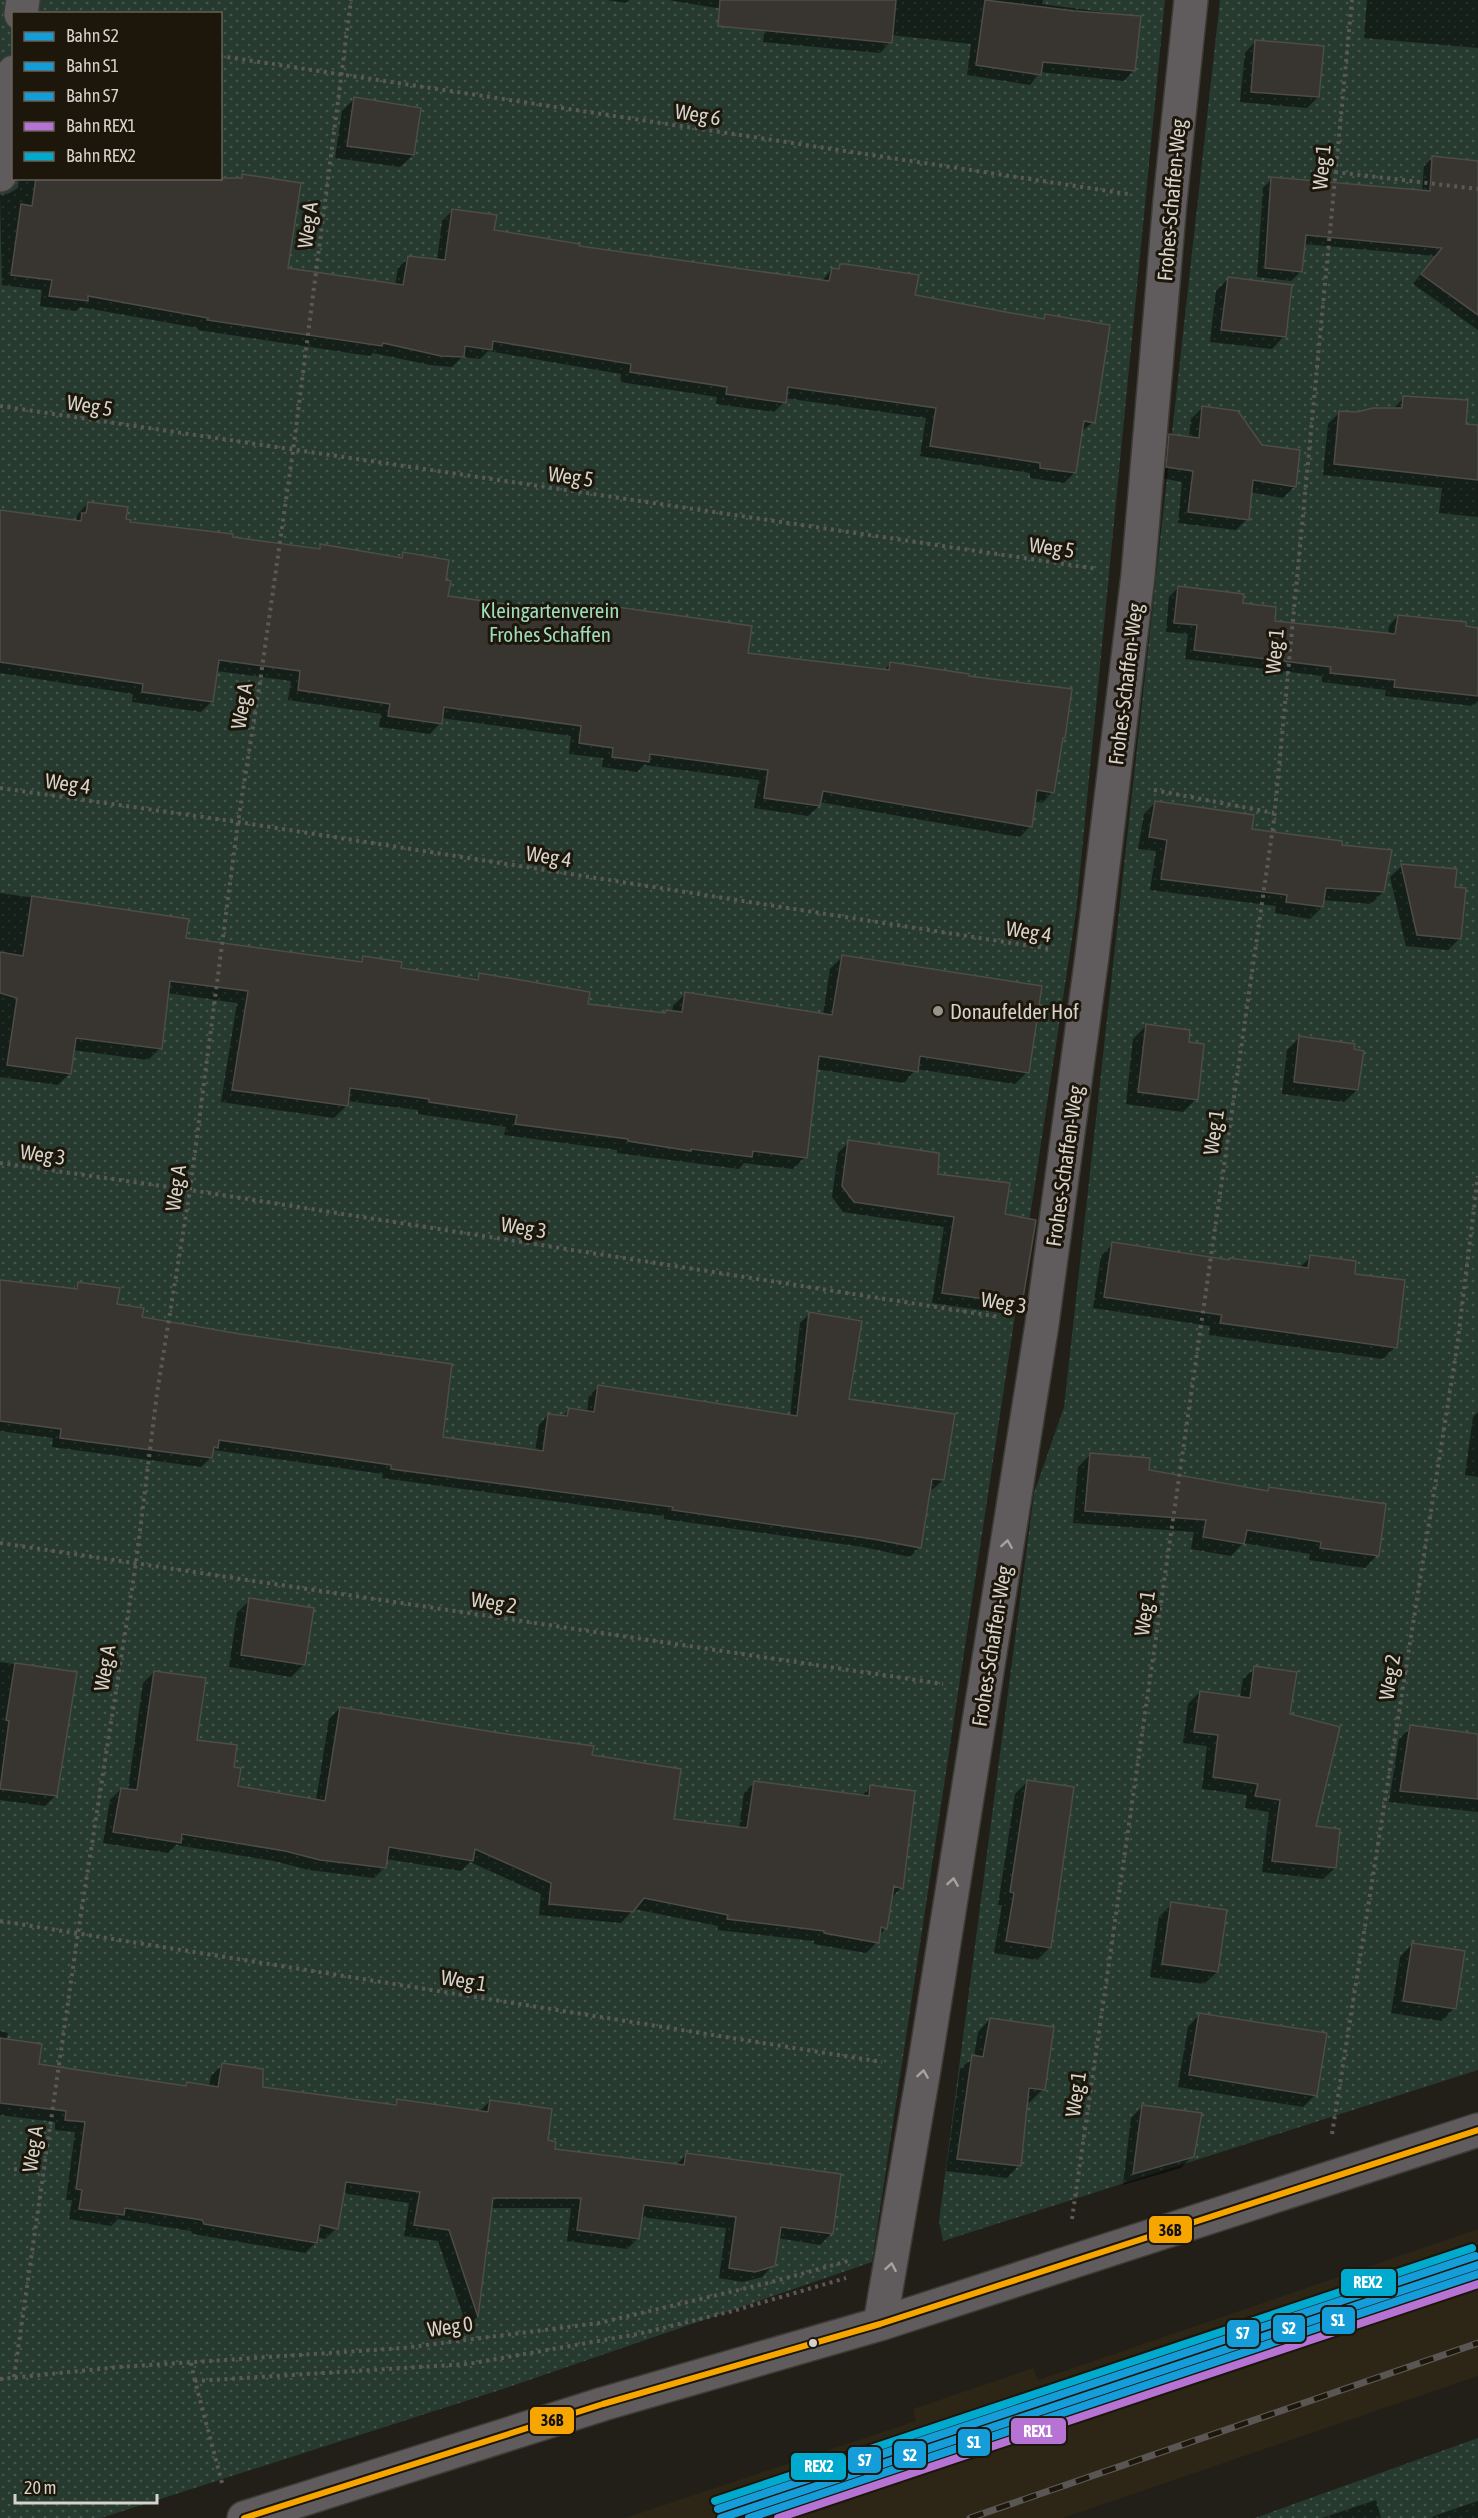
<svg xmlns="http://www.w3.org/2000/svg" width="1478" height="2518" font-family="'Asap Condensed',sans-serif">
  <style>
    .built { fill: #2d2515 }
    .garden { fill: url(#garden-dots); fill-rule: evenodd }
    .shadow { fill: #0007 }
    .building { fill: #383530; stroke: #4e4c46; stroke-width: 1.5 }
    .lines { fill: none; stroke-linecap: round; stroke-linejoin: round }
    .minor-casing { stroke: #3d3b35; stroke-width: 36 }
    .path { stroke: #5c5857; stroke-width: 4; stroke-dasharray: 3 4.5; stroke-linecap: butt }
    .minor { stroke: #605b5d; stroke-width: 33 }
    .rail-casing { stroke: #595654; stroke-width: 7 }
    .rail { stroke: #1c160b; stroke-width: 4.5; stroke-dasharray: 14; stroke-linecap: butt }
    .bus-1-casing { stroke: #1c160b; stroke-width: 10 }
    .bus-1 { stroke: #f7a600; stroke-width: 6 }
    .rail-1-casing { stroke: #1c160b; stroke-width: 12 }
    .rail-2-casing { stroke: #1c160b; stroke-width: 12 }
    .rail-3-casing { stroke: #1c160b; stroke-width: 12 }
    .rail-4-casing { stroke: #1c160b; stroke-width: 12 }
    .rail-5-casing { stroke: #1c160b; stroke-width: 12 }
    .rail-1 { stroke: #159dd9; stroke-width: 8 }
    .rail-2 { stroke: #159dd9; stroke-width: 8 }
    .rail-3 { stroke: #159dd9; stroke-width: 8 }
    .rail-4 { stroke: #b673d3; stroke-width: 8 }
    .rail-5 { stroke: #00a9ce; stroke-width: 8 }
    .oneway { stroke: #a7a39f }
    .poi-dot { fill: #97948c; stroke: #1c160b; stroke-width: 2 }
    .bus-dot { fill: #d6d3cb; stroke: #1c160b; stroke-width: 2 }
    .labels { text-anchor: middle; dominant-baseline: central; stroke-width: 6; stroke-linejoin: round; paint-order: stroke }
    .street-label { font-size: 21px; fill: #d6d3cb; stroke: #1c160b }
    .park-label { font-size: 21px; fill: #a0dbbe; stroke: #1c160b }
    .poi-label { font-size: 21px; fill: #d6d3cb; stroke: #1c160b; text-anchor: start }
    .line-badge { stroke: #1c160b; stroke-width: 2 }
    .badge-label { font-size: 16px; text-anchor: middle; font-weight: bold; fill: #fff }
    .pale-badge-label { font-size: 16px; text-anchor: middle; font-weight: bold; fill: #111 }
  </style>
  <defs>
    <pattern id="garden-dots" width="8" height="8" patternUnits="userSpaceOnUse" patternTransform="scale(1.5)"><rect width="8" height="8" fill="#263a2f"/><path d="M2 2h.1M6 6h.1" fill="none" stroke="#45564c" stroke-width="1.8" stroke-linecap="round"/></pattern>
  </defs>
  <rect width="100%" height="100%" fill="#211f18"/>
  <path class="built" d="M1478,2229V2376L1063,2518H625L916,2421L913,2409L1033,2368L1038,2380Z"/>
  <path class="garden" d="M0,0H1165L1076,912L872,2262L506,2388L101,2518H0ZM14,14H220V178H14Z
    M1220,0H1478V2070L943,2241L939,2221L1034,1493L1064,1407Z
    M1478,2438V2518H1255Z"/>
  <path class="shadow" d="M607,0H629L627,3Z
    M668,0H1043L1042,4L1139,17L1134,70L1124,81L1040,72L1030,85L967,75L971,44L891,35L890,42L880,53L763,42L766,16Z
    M1367,0H1478V48L1364,38Z
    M1256,41L1318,97L1307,108L1240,102L1245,53Z
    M354,99L413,155L400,167L335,158L342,111Z
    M1433,157L1478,163V330L1413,284L1435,256L1304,244L1300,272L1291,281L1257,277L1263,188L1272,179L1422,192L1424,166Z
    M243,176L287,269L395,286L398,268L408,258L437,261L442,221L453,210L493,232L577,247L821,282L832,269L836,270L841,266L914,296L1042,320L1046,316L1093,422L1081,432L1074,473L1064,483L1030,478V473L920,456L926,418L785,398L784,402L774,412L716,404L717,397L620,382L621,374L488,351L480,359L462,357L452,367L430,365L373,353L370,356L198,330V328L80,307L76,311L40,306L42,290L2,285L0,195L8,194L18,188L19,178H215L237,182Z
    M1228,279L1284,336L1272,349L1210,342L1216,291Z
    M1404,398L1464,425L1478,426V517L1439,513L1442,488L1323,475L1328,424L1340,412L1357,414L1393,409Z
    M1202,408L1261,447L1294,487L1283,498L1250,492L1247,519L1236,530L1178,523L1182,482L1156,477L1158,447L1169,436L1189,438L1191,419Z
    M88,503L129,524L317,550L321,546L399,559L404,554L444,582L446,597L586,616L596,606L747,655L883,671L890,664L1064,737L1061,740L1052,792L1042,803L1034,801L1030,826L1020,837L819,802V806L808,816L754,808L759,780L644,765L637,772L602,767L603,758L569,754L571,736L441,718L440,723L430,734L379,727L381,714L288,700L291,681L216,671L212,701L201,712L132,702L133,694L0,673V511L75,522L78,514Z
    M1179,587L1242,604L1273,622L1388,634L1389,626L1398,616L1478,630V701L1473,706L1385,696L1386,690L1322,682V676L1185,659L1188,634L1166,632L1169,597Z
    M1156,802L1250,830L1340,847L1383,892L1371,904L1322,900V907L1310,919L1275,913L1276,906L1150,890L1156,851L1138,849L1144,814Z
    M1402,866L1454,888L1459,939L1448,950L1406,946L1390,877Z
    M0,893L188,920L185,939L359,963L364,958L400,969L474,981L480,975L587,1006L663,1015L666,1012L672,1013L673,1006L685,994L823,1015L830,969L842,957L1027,1072L1015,1084L916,1069L904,1083L816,1069L805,1157L793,1169L744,1163L739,1169L617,1153V1150L504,1135L506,1127L418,1114V1110L347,1101L346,1106L334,1118L221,1102L237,1003L167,993L160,1048L148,1060L73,1050L70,1073L58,1085L0,1077Z
    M1146,1026L1196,1099L1183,1112L1126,1104L1133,1039Z
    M1299,1038L1357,1090L1344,1102L1282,1094L1287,1050Z
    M849,1142L937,1175L1003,1215L1020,1304L1009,1314L932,1303L944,1227L843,1212L832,1197L838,1153Z
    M1113,1244L1228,1262L1299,1268L1311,1257L1353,1276L1395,1347L1383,1359L1209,1335L1210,1326L1093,1308L1101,1256Z
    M0,1282L72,1290L78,1284L140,1319L441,1439L535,1452L539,1425L548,1415L562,1417L569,1410L587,1412L589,1396L599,1386L790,1417L800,1323L810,1314L848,1400L943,1480L933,1489L929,1488L919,1547L910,1557L863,1547L664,1519V1516L382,1478L383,1474L214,1450L211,1457L201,1467L52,1447L53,1438L0,1431Z
    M1478,1412V1477L1465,1475L1473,1417Z
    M1090,1455L1148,1471L1266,1492L1270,1488L1377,1555L1365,1568L1309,1560L1310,1554L1243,1543L1231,1556L1191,1549L1194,1532L1073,1523L1078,1467Z
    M250,1600L304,1664L291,1677L229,1667L237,1613Z
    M0,1662L75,1674L56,1795L45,1806L0,1800Z
    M1255,1668L1314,1828L1335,1868L1323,1879L1262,1872L1269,1812L1245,1808L1247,1795L1202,1789L1207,1746L1183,1743L1188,1704L1200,1692L1240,1698L1243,1679Z
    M154,1672L195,1741L232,1768L236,1787L316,1801L329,1719L340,1708L591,1757L672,1820L739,1829L744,1793L755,1782L861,1797L870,1787L901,1888L891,1898L886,1928L879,1935L877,1942L866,1953L814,1944V1941L717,1930L718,1926L634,1909L621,1923L539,1915L541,1894L470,1862L461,1871L386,1859L385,1867L374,1878L309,1870L274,1861L176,1845L168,1853L103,1843L110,1800L121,1789L128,1790L143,1683Z
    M1411,1727L1478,1735V1812L1389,1802L1399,1739Z
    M1028,1781L1050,1947L1037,1960L994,1953L1002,1905H998L1015,1794Z
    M1172,1904L1217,1972L1204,1984L1150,1977L1159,1917Z
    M1412,1944L1454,2008L1442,2021L1391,2013L1400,1957Z
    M1199,2015L1315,2095L1303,2107L1178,2087L1188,2027Z
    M990,2019L1043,2089L1030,2102H1026L1019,2165L1007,2178L946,2171L960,2069L974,2057L978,2032Z
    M0,2031L8,2033L6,2040L38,2065L184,2087L187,2084L209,2087L211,2076L222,2065L262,2088L392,2106L397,2101L479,2112L490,2101L546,2141L553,2150L675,2166L687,2154L831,2234L820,2245L777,2238L773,2265L762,2277L743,2282L719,2278L726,2228L641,2217L638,2238L627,2249L567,2241L571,2208H490L477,2317L467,2327L438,2241L404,2236L409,2203L342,2193L337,2228L325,2239L317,2237L316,2242L305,2253L193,2234L191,2231L118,2219L111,2226L69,2219L72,2200H66L75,2132L55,2130V2122L0,2115Z
    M1142,2107L1192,2156L1181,2168L1123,2185L1131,2118Z
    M1376,2500L1381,2518H1322Z
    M1478,2501V2518H1432L1434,2516Z"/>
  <path class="building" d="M720,0H896L892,43L718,26Z
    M985,0L1075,11L1141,16L1135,71L1043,62L1041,75L976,65Z
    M1255,40L1324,46L1319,97L1251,92Z
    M354,97L421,108L414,155L347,146Z
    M1432,156L1478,161V315L1421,274L1442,248L1306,235L1302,272L1265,268L1271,177L1430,191Z
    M242,174L301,183L288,268L403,285L408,256L445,260L452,209L497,215L494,230L580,244L579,246L829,281L832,268L839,269L840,264H846L919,275L915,295L1044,319L1045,314L1110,325L1095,423L1084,421L1076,473L1040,468V463L930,446L936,408L788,387L786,403L726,394L727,387L630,372L631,364L493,341L492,350L465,346L464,357L441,356L383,343L382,346L207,320L208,318L88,296V301L49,296L52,280L11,275L21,204L32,206L36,178H242Z
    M1228,277L1292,285L1286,337L1221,330Z
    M1403,396L1468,400L1466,424L1478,425V480L1334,464L1339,411L1357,412L1373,408H1402Z
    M1202,406L1238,411L1262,445L1300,450L1296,487L1253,480L1249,520L1188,512L1193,471L1166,467L1169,434L1199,438Z
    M88,502L128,507L126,519L131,520L130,522L233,534V537L320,549V544L402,558L403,552L449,560L446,580L451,581L448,596L594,616L596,604L752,626L748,653L889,670L890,662L969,674V676L1072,689L1065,738H1063L1054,793L1037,790L1032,827L823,791L820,806L764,798L768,770L650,754L649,762L612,757L613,748L579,743L581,726L444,707L442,724L388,716L390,704L298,690L300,671L219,660L213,702L142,692L143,684L0,662V510L81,521L82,513H86Z
    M1178,586L1244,594L1243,603L1276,607L1275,621L1395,634L1398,615L1466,622V626L1478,628V696L1394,687L1395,680L1330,673L1331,667L1194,650L1197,625L1174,623Z
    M1155,801L1254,815L1252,829L1342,841V845L1392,850L1384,892L1326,888L1323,907L1286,902L1287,895L1161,879L1167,840L1149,837Z
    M1401,864L1457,869L1455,887L1466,888L1461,939L1417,935Z
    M32,896L189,919L186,938L362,962L363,956L402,962L401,968L478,980L479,973L515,979L590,992L588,1004L665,1013L666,1010L682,1012L685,992L832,1015L842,955L1042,986L1029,1073L920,1056L918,1072L819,1056L807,1158L753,1151L752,1157L691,1149V1151L628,1141V1139L515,1124L517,1115L429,1102V1099L350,1088L348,1106L232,1090L248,991L170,981L162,1049L76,1038L71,1074L7,1065L17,998L0,993V952L23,956Z
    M1146,1024L1190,1030L1189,1042L1204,1044L1198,1100L1138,1092Z
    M1299,1036L1355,1044L1354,1049L1364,1051L1358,1090L1294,1082Z
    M848,1140L939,1153L938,1174L1010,1183L1005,1214L1036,1220L1022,1304L942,1293L954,1217L854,1202L842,1186Z
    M1112,1242L1229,1260V1258L1308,1268L1310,1255L1356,1261L1355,1274L1405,1280L1397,1348L1220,1323L1222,1315L1104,1297Z
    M0,1280L77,1289L78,1282L120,1288L117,1304L144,1308L142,1317L240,1334L452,1364L443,1437L543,1451L548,1414L567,1416L569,1408L594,1412L598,1385L797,1416L809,1312L862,1321L849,1399L955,1414L944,1480L932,1479L921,1548L873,1539L672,1510L673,1507L391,1469V1465L219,1440L218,1448L214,1447L212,1458L60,1438L61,1429L0,1421Z
    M1090,1453L1150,1458L1149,1470L1268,1491L1269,1487L1386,1504L1379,1556L1320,1548L1321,1542L1247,1530L1244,1544L1203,1537L1206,1520L1085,1511Z
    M249,1598L314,1608L305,1665L241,1655Z
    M15,1663L77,1672L57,1796L0,1789L9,1721L6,1720Z
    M1254,1666L1297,1672L1290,1714L1340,1727L1316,1826L1340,1829L1336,1868L1272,1861L1280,1800L1255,1796L1258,1784L1213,1777L1218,1735L1194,1732L1200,1691L1250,1698Z
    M154,1671L206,1678L197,1740L237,1745L234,1767L241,1768L238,1786L325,1801L340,1707L506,1734L594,1746L592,1755L681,1769L674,1819L747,1828L754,1781L869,1796L870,1785L915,1791L903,1889L894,1886L887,1929L881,1927L879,1943L824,1933V1931L727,1919L728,1915L644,1898L633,1912L549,1904L551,1883L475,1849L473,1861L389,1847L386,1868L320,1860L285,1851L182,1834L181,1843L113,1832L121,1788L137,1790Z
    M1410,1725L1478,1734V1799L1400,1791Z
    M1027,1780L1074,1787L1051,1948L1006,1941L1014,1893L1010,1892Z
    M1171,1902L1227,1910L1218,1972L1162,1964Z
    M1412,1943L1465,1951L1456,2009L1403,2001Z
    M1199,2013L1327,2033L1317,2096L1189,2075Z
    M990,2018L1054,2027L1045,2090L1029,2088L1021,2166L957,2159L972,2055L983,2057Z
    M0,2038L42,2044L39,2064L186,2086L187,2082L218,2087L222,2063L263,2069V2087L396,2105L397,2099L488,2112L490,2100L552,2109L548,2140L556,2142L555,2149L684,2165L686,2153L841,2174L833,2234L781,2227L775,2266L755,2272L729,2268L736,2217L644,2205L639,2239L577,2230L581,2198H493L478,2317L449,2230L414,2225L420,2192L346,2182L338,2229L320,2225L317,2243L204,2224L202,2220L125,2208L124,2215L79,2209L82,2190L76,2189L85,2122L65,2120L66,2111L0,2103Z
    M1142,2105L1202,2113L1194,2157L1133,2174Z"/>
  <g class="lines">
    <defs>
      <path id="minor" d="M21,14L23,0
        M0,175L14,72
        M880,2324L924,2069L1042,1324L1092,956L1138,575L1170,201L1191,0
        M244,2518L603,2404L880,2324L1478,2130"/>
    </defs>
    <use href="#minor" class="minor-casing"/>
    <path class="path" d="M220,56L1128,194
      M1335,172L1478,189
      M0,406L1098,569
      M0,788L238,822L1050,949
      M1154,790L1274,813
      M0,1163L190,1190L1000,1317
      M0,1543L943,1684
      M0,1921L882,2062
      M1332,2134L1457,1347L1478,1176
      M14,2169L43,2173
      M1072,2219L1274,820L1352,0
      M191,2363L195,2381
      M14,2377L78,1933L136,1563L157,1393L190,1190L238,822L260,682L293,451L351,0
      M0,2379L119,2367L403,2348L599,2323L768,2283L848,2261
      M222,2483L195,2381L468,2364L638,2334L733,2311L846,2278"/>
    <use href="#minor" class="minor"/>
    <defs>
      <path id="rail" d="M970,2518L1478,2343"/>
    </defs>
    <use href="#rail" class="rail-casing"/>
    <use href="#rail" class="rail"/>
    <defs>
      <path id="bus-1" d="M244,2518L603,2404L880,2324L1478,2130"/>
    </defs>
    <use href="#bus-1" class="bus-1-casing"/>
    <use href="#bus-1" class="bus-1"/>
    <defs>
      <path id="rail-1" d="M721,2518L1478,2265"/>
      <path id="rail-2" d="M749,2518L1478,2274"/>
      <path id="rail-3" d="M718,2509L1475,2256"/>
      <path id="rail-4" d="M778,2518L1478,2284"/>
      <path id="rail-5" d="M715,2501L1472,2248"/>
    </defs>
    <use href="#rail-1" class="rail-1-casing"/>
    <use href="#rail-2" class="rail-2-casing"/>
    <use href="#rail-3" class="rail-3-casing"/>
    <use href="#rail-4" class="rail-4-casing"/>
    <use href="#rail-5" class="rail-5-casing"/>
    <use href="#rail-1" class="rail-1"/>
    <use href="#rail-2" class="rail-2"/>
    <use href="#rail-3" class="rail-3"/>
    <use href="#rail-4" class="rail-4"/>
    <use href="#rail-5" class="rail-5"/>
  </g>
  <defs><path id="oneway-chevron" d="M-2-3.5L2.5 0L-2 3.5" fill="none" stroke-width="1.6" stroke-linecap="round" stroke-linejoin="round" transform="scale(1.5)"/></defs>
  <g class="oneway">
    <use href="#oneway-chevron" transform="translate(1007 1544) rotate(-81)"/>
    <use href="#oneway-chevron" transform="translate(953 1882) rotate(-81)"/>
    <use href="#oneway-chevron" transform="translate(923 2074) rotate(-81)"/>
    <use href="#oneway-chevron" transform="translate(891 2267) rotate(-80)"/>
  </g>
  <circle class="poi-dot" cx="938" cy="1011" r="6"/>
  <circle class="bus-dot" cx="813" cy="2343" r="5"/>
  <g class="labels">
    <g class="street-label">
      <text transform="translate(698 114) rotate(9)">Weg 6</text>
      <text transform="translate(1321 167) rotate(-85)">Weg 1</text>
      <text transform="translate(1171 200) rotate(-85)">Frohes-Schaffen-Weg</text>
      <text transform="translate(307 225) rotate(-83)">Weg A</text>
      <text transform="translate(90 405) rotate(9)">Weg 5</text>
      <text transform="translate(571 476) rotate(8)">Weg 5</text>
      <text transform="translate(1052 547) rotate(8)">Weg 5</text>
      <text transform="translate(1274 651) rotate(-85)">Weg 1</text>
      <text transform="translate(1125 684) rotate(-83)">Frohes-Schaffen-Weg</text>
      <text transform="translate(241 706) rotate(-81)">Weg A</text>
      <text transform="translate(68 783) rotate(8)">Weg 4</text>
      <text transform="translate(549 856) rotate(9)">Weg 4</text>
      <text transform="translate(1029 931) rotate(9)">Weg 4</text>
      <text transform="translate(1213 1132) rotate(-82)">Weg 1</text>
      <text transform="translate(43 1154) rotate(8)">Weg 3</text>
      <text transform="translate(1064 1166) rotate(-82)">Frohes-Schaffen-Weg</text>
      <text transform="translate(175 1188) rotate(-82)">Weg A</text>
      <text transform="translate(524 1227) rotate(9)">Weg 3</text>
      <text transform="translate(1004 1302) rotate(9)">Weg 3</text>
      <text transform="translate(494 1602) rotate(9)">Weg 2</text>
      <text transform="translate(1144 1613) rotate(-82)">Weg 1</text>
      <text transform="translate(991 1646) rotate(-81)">Frohes-Schaffen-Weg</text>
      <text transform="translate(104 1668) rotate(-81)">Weg A</text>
      <text transform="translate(1389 1677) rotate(-81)">Weg 2</text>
      <text transform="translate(464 1980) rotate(9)">Weg 1</text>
      <text transform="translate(1075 2094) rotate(-82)">Weg 1</text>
      <text transform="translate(32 2149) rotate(-82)">Weg A</text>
      <text transform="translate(450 2326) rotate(-8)">Weg 0</text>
    </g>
    <g class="park-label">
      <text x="550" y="610">Kleingartenverein<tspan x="550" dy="24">Frohes Schaffen</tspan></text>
    </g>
    <g class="poi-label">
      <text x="950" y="1011">Donaufelder Hof</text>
    </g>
  </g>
  <g class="line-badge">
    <rect x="1148" y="2215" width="45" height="29" rx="6" fill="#f7a600"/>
    <rect x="1340" y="2268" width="57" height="29" rx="6" fill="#00a9ce"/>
    <rect x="1321" y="2306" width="35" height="29" rx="6" fill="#159dd9"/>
    <rect x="1272" y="2314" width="34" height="29" rx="6" fill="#159dd9"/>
    <rect x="1226" y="2319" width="34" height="29" rx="6" fill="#159dd9"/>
    <rect x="529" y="2406" width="46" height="29" rx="6" fill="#f7a600"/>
    <rect x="1010" y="2417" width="57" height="28" rx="6" fill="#b673d3"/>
    <rect x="957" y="2428" width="34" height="29" rx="6" fill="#159dd9"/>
    <rect x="893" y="2440" width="34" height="29" rx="6" fill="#159dd9"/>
    <rect x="847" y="2446" width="35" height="28" rx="6" fill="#159dd9"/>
    <rect x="790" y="2452" width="57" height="29" rx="6" fill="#00a9ce"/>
  </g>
  <g class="badge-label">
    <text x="1368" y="2288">REX2</text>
    <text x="1338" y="2326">S1</text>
    <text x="1289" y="2334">S2</text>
    <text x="1243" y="2339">S7</text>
    <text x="1038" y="2437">REX1</text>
    <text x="974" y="2448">S1</text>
    <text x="910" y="2461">S2</text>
    <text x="865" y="2466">S7</text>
    <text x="819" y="2472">REX2</text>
  </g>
  <g class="pale-badge-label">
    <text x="1170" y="2236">36B</text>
    <text x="552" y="2426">36B</text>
  </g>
  <rect x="12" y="12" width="210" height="168" fill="#1c160b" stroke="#666258" stroke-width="1.5"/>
  <rect x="24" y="32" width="30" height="9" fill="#159dd9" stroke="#666258" stroke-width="1.5"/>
  <text x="66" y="42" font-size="18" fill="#d6d3cb">Bahn S2</text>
  <rect x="24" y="62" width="30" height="9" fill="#159dd9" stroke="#666258" stroke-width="1.5"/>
  <text x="66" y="72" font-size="18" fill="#d6d3cb">Bahn S1</text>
  <rect x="24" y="92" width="30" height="9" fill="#159dd9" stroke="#666258" stroke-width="1.5"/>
  <text x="66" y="102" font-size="18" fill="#d6d3cb">Bahn S7</text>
  <rect x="24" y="122" width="30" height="9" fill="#b673d3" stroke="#666258" stroke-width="1.5"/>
  <text x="66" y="132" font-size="18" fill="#d6d3cb">Bahn REX1</text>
  <rect x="24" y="152" width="30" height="9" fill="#00a9ce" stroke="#666258" stroke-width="1.5"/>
  <text x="66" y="162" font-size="18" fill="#d6d3cb">Bahn REX2</text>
  <path d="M15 2494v9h142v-9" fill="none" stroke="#d6d3cb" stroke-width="3"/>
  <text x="24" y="2494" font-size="18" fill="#d6d3cb" stroke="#1c160b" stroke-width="4.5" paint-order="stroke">20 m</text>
</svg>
